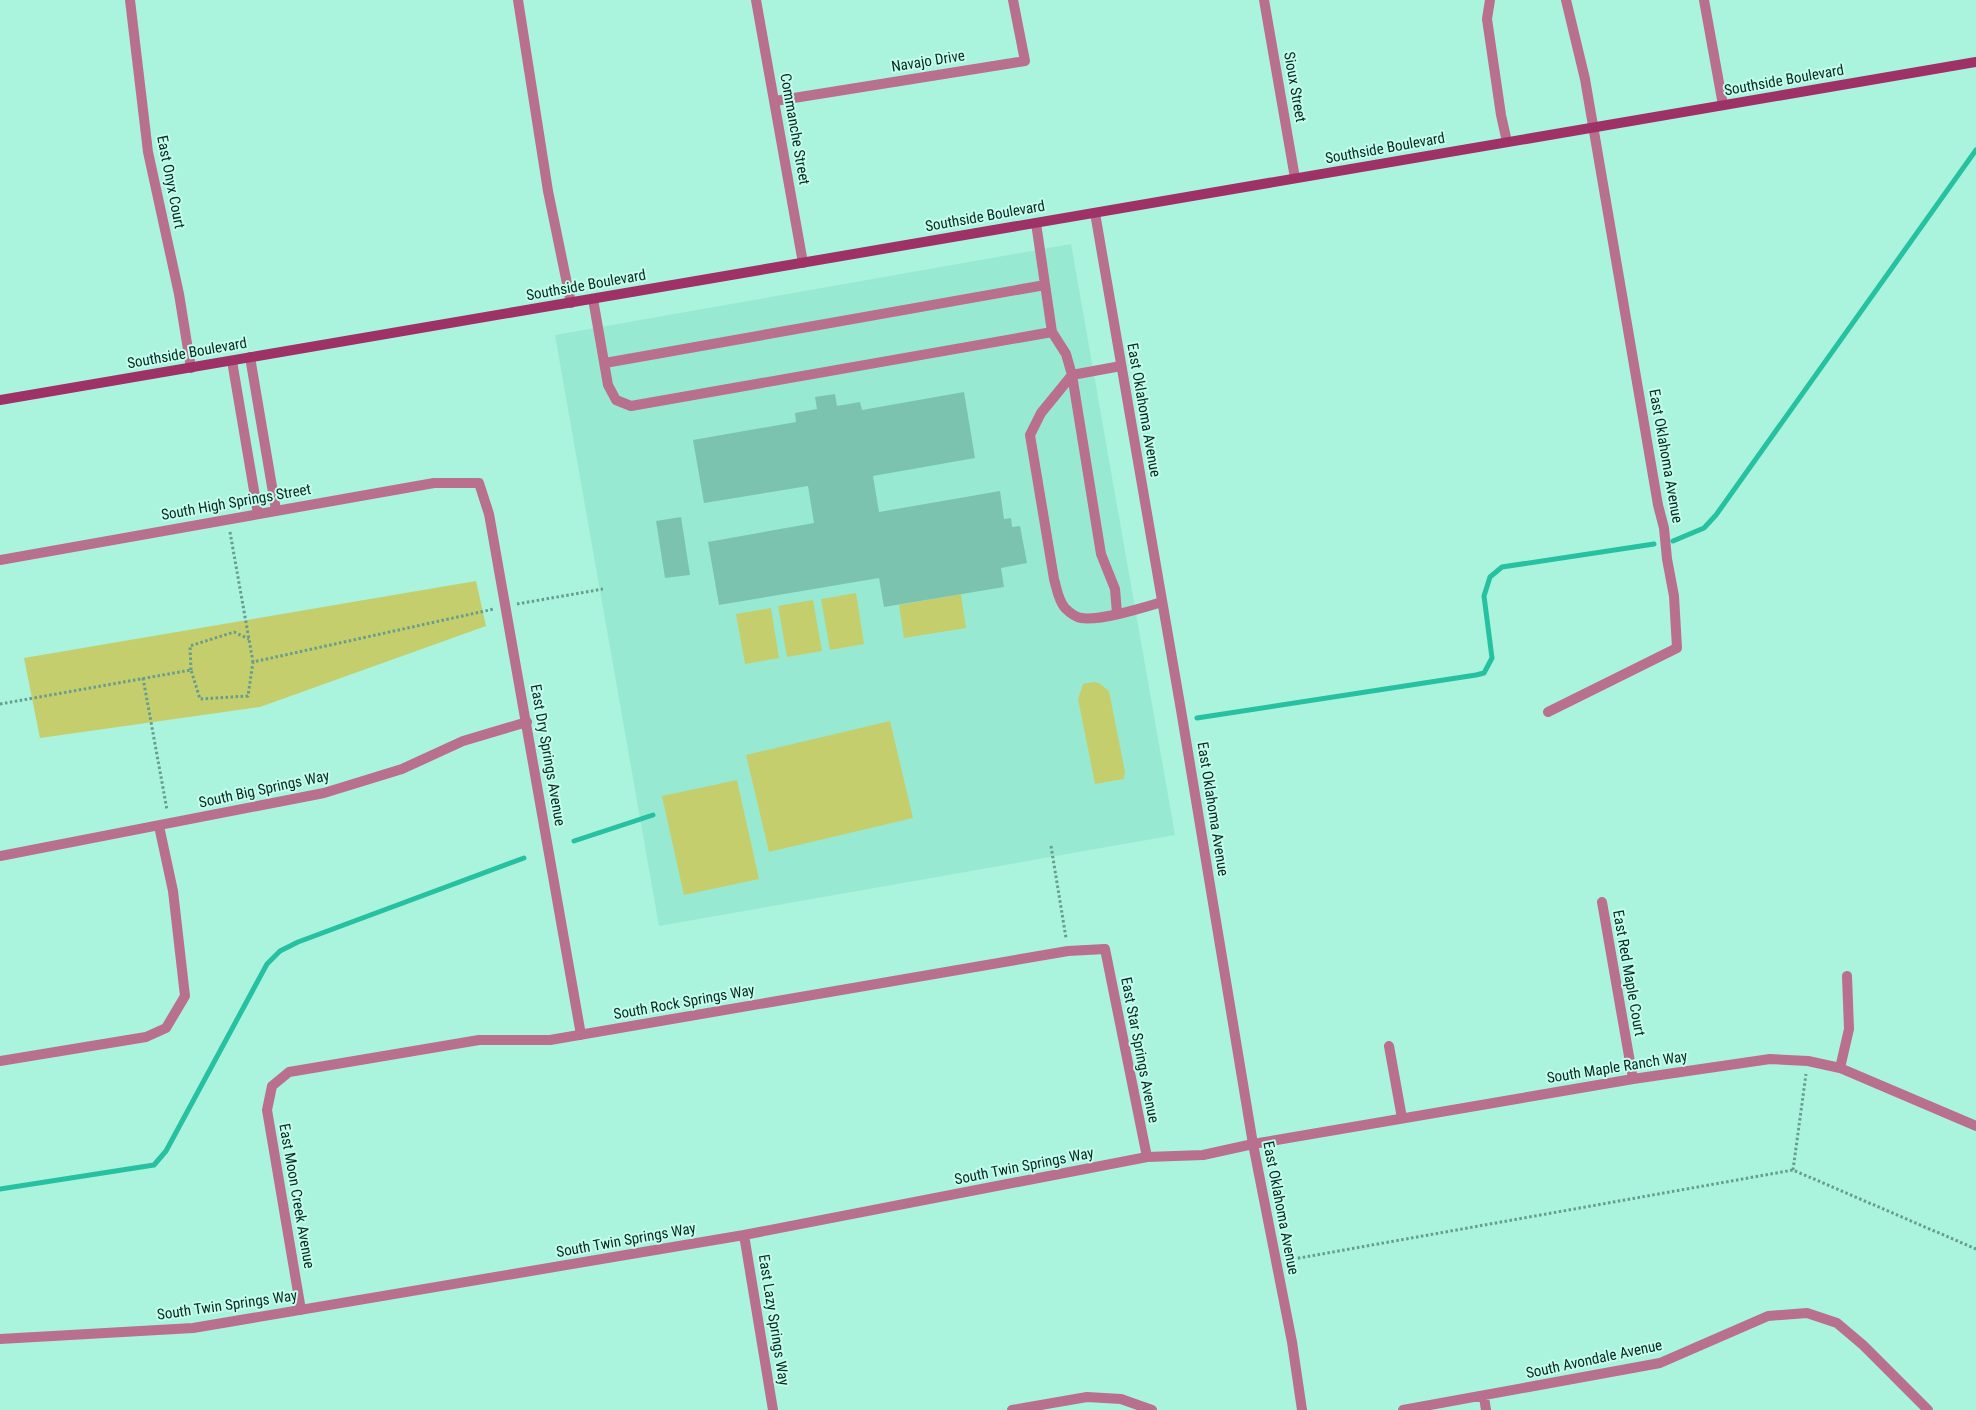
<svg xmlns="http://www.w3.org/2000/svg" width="1976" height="1410" font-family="'Roboto Condensed',sans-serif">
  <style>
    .built { fill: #97ead1 }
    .green { fill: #c5ce6d }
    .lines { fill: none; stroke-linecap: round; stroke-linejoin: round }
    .stream { stroke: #25c1a1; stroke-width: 5 }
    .building { fill: #7bc3ae }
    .path { stroke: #669d8e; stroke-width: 3; stroke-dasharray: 2.5 2.5; stroke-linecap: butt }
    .service { stroke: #b96f8e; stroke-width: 10 }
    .minor { stroke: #b96f8e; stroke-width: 10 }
    .secondary { stroke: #9e3166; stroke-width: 10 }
    .labels { text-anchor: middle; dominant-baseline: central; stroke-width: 4; stroke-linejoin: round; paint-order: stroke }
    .street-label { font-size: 15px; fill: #092821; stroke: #c3fdeb }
  </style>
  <rect width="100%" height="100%" fill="#aaf3dd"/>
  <path class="built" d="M1071,244L1175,835L659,926L555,335Z"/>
  <path class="green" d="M476,581L486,626L260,707L40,738L24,658Z
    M856,593L864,644L830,650L821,599Z
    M961,594L966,628L904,638L899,605Z
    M813,600L822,651L787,657L778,606Z
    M771,608L779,658L745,664L736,614Z
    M1094,682L1099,683L1109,691L1125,772L1124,779L1095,784L1078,699L1083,684Z
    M890,721L913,818L769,852L746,755Z
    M737,780L759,879L684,895L662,796Z"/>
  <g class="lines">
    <path class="stream" d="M1673,541L1704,528L1716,515L1976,150
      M1197,718L1476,675L1484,673L1492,658L1484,596L1490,577L1502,567L1654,544
      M574,841L653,815
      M0,1189L154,1165L166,1151L267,964L280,951L298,942L524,858"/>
  </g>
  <path class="building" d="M964,392L975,458L873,476L879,512L1000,491L1004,519L1011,518L1012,527L1020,526L1027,563L1001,568L1004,587L884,607L879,578L719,605L708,542L814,523L808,486L704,503L693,440L796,422L795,413L817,409L815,397L835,394L837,406L860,402L862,410Z
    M681,517L690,575L665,578L656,521Z"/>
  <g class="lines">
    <path class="path" d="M230,532L253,662L494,609
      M517,604L603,589
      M191,670L190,646L234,632L249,639
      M143,678L167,810
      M0,704L191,670L200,699L248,696L253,662
      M1051,846L1066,938
      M1793,1170L1806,1074
      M1288,1260L1793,1170L1976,1249"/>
    <path class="service" d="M1490,0L1487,19L1501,115L1507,142
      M1704,0L1723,105
      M1036,223L1052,332L1066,354L1072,375L1101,554L1115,589L1117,613
      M593,299L608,385L616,400L631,406L1052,332
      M605,363L1045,285
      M1121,366L1072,375L1041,413L1030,435L1054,579C1057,589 1058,600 1065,608C1069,612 1075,617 1081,618C1101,621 1142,608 1162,602
      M1548,712L1677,648L1674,596L1667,559L1664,528L1658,505L1585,79L1566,0"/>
    <path class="minor" d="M130,0L148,152L179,294L191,368
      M518,0L548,191L571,303
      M756,0L803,263
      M1264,0L1295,178
      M775,101L1025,61L1013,0
      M1095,213L1181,710L1253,1144L1292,1342L1302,1410
      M250,357L276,510
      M232,361L258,514
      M0,560L434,483H479L489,514L581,1035
      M0,856L324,793L402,769L463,741L527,722
      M1602,902L1633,1079
      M1389,1046L1402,1118
      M0,1061L146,1037L166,1028L185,996L173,891L159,826
      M1840,1068L1849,1029L1847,976
      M744,1235L773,1410
      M301,1310L267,1110L272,1086L289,1072L479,1040H550L1068,951L1105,949L1147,1157
      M0,1339L193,1328L744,1235L1147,1157L1203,1155L1253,1144L1633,1079L1770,1059L1808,1061L1840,1068L1976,1126
      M1484,1397L1486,1410
      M1012,1410L1087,1397L1121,1399L1152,1410
      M1403,1410L1660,1363L1768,1316L1807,1313L1837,1323L1863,1345L1928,1410"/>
    <path class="secondary" d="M0,400L1976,62"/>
  </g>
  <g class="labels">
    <g class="street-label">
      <text transform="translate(928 61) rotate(-9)">Navajo Drive</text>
      <text transform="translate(1784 80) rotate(-10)">Southside Boulevard</text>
      <text transform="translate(1295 87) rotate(80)">Sioux Street</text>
      <text transform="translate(795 129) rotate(80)">Commanche Street</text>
      <text transform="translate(1385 148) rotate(-10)">Southside Boulevard</text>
      <text transform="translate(171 182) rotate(79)">East Onyx Court</text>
      <text transform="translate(985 216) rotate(-10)">Southside Boulevard</text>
      <text transform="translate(586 285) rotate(-10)">Southside Boulevard</text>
      <text transform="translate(187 353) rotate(-10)">Southside Boulevard</text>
      <text transform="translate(1144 410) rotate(80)">East Oklahoma Avenue</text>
      <text transform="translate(1666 456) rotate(80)">East Oklahoma Avenue</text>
      <text transform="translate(236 502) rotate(-10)">South High Springs Street</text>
      <text transform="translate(548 755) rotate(80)">East Dry Springs Avenue</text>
      <text transform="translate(264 789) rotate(-12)">South Big Springs Way</text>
      <text transform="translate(1213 809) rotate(81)">East Oklahoma Avenue</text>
      <text transform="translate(1629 973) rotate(80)">East Red Maple Court</text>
      <text transform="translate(684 1002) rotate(-10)">South Rock Springs Way</text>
      <text transform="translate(1140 1050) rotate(79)">East Star Springs Avenue</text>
      <text transform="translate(1617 1067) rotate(-9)">South Maple Ranch Way</text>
      <text transform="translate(1024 1166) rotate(-11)">South Twin Springs Way</text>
      <text transform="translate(297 1196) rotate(80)">East Moon Creek Avenue</text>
      <text transform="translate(1281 1208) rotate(79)">East Oklahoma Avenue</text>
      <text transform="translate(626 1240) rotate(-10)">South Twin Springs Way</text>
      <text transform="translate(227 1305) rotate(-8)">South Twin Springs Way</text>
      <text transform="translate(774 1320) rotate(81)">East Lazy Springs Way</text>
      <text transform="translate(1594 1359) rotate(-12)">South Avondale Avenue</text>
    </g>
  </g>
</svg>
